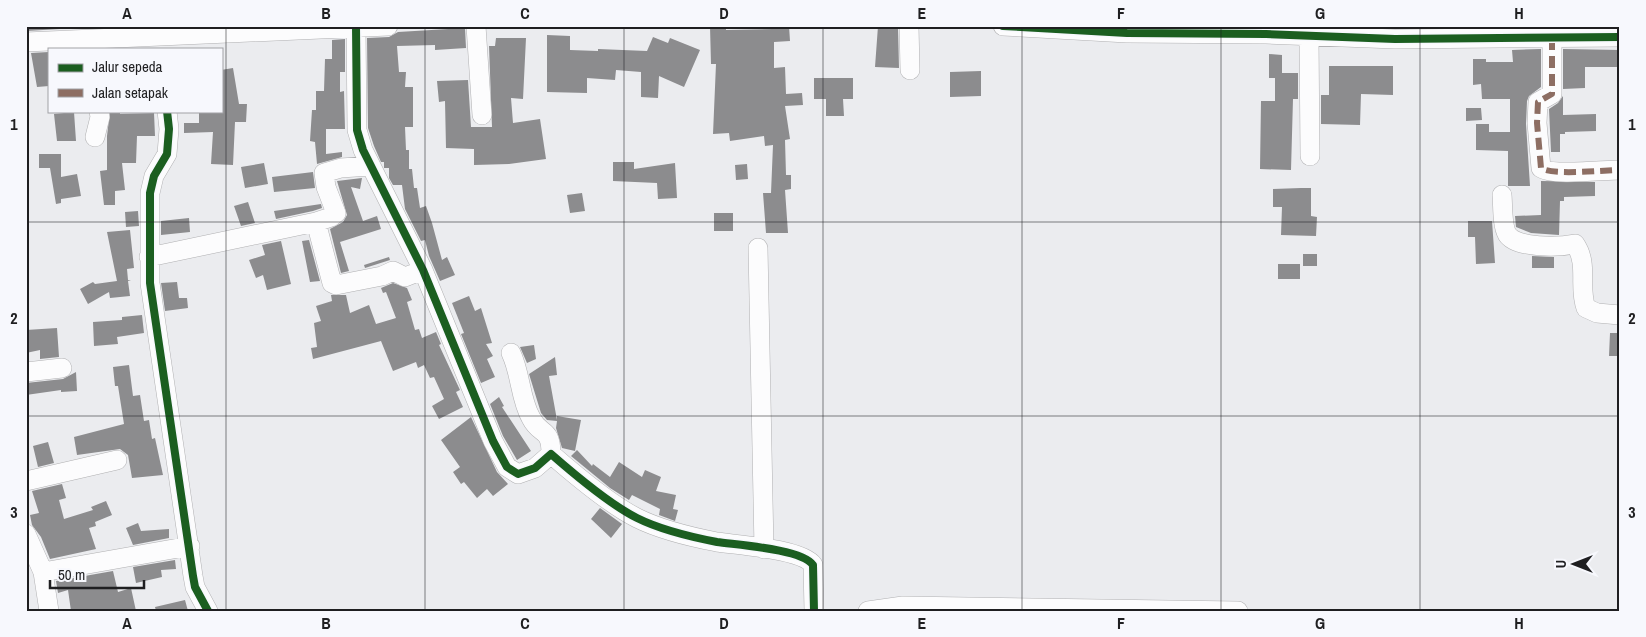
<svg xmlns="http://www.w3.org/2000/svg" width="1646" height="637" font-family="'Archivo Narrow',sans-serif">
  <style>
    .building { fill: #8c8c8e }
    .lines { fill: none; stroke-linecap: round; stroke-linejoin: round }
    .minor-casing { stroke: #b0b0b2; stroke-width: 20 }
    .minor { stroke: #fcfcfd; stroke-width: 19 }
    .quiet { stroke: #8d6e63; stroke-width: 6; stroke-dasharray: 12 6; stroke-linecap: butt }
    .cycleway-casing { stroke: #f7f8fd; stroke-width: 11 }
    .cycleway { stroke: #1b5e20; stroke-width: 8 }
    .grid { fill: none; stroke: #1f1f21; stroke-width: 1; stroke-opacity: 0.55 }
    .neatline { fill: none; stroke: #1f1f21; stroke-width: 2 }
    .grid-label { font-size: 16px; text-anchor: middle; font-weight: bold; fill: #1f1f21 }
  </style>
  <rect width="100%" height="100%" fill="#ebecef"/>
  <path class="building" d="M26,26H77V28L26,31Z
    M710,26H726V30L773,29L772,26H789L790,41L774,42V68L785,67L786,94L802,93L803,105L785,106L790,139L785,140L786,175H791V189L785,190L788,233H766L763,193H771L773,145L765,146L764,136L730,141L729,133L713,134L716,64H711Z
    M878,26L898,27L899,68L875,67Z
    M465,28L466,48L435,50V45L397,46L399,72H406L405,87H413V127H405L406,150H409V169H412L414,188H417L420,208L426,206L432,223L442,260L447,257L455,275L440,281L429,256L425,240L421,241L405,209L402,185H393L389,178V168H384V162H381L374,146L368,128L367,38L389,37L398,32Z
    M547,35L570,36V50L598,51V49L647,51L653,37L668,43L670,38L700,50L684,87L659,76L658,98L641,97V72L616,70L615,80L587,78V93L547,92Z
    M496,38H526L523,99L511,98L513,123L540,119L546,159L509,164L474,165V149L446,148L445,101L439,102L437,81L468,80L471,127H492L489,46H495Z
    M345,39V72H340V92L344,91L345,129H326V154L342,152V157L317,164L315,142L310,141L312,110H316V91H324L325,59H332V40Z
    M1541,49V87L1529,96L1527,101L1526,124L1530,186H1508V151L1476,150V124H1489V132H1510V99H1482L1481,84L1473,85V59H1486V62H1513L1512,50Z
    M1563,49L1620,50V67H1585V88L1563,89Z
    M49,52V86L37,87L31,53Z
    M1269,54L1282,55V73H1298V99H1293L1291,170L1260,169L1261,101H1275V78H1269Z
    M1329,66H1393V95L1361,94L1360,125L1321,124V95H1329Z
    M233,68L239,104H247L246,122H235L233,165L211,164L213,132L184,133V123H199V111H221V70Z
    M981,71V96L950,97V72Z
    M814,78H853V99H843L844,116H826V99H814Z
    M1563,96V115L1596,114V131L1565,132V134H1560V152H1551L1549,109L1558,103Z
    M1466,108H1481L1482,120L1466,121Z
    M110,111H120V114L154,113L155,136H137L136,163H122L125,190L115,191V205H104L100,171L107,170V136Z
    M74,112L76,141H57L54,114Z
    M39,154H61V177L77,174L81,196L61,199V203L56,204L50,168H39Z
    M613,162H634V169L675,163L677,198L658,199L657,183L613,181Z
    M264,163L268,184L245,188L241,167Z
    M747,164L748,179L736,180L735,165Z
    M313,172L315,188L274,192L272,177Z
    M362,178L360,189L351,187L363,221L377,216L381,229L340,242L349,271L341,273L330,229L343,222L347,215L337,181Z
    M1541,181L1595,182V196L1564,197V201H1560L1559,235L1531,233L1516,227L1515,216L1541,215Z
    M1301,188H1311V216L1317,217L1316,236L1281,235L1282,207H1273V189Z
    M582,193L585,211L570,213L567,195Z
    M248,202L255,223L241,226L234,206Z
    M321,204L322,208L313,211L276,219L274,211Z
    M138,211L139,226L126,227L125,212Z
    M714,213H733V231H714Z
    M189,218L190,232L161,235V221Z
    M1468,221H1492L1495,263L1476,264L1475,237H1468Z
    M130,230L134,268L127,269L128,280H131L128,281L130,296L110,298L109,292L88,304L80,289L93,282L95,284L117,281L107,232Z
    M309,240L320,281L310,282L302,241Z
    M281,241L291,284L267,290L263,275L256,278L249,260L265,255L262,245Z
    M1303,254H1317V266H1303Z
    M1532,256L1554,257V268H1532Z
    M389,257L390,260L365,268L364,265Z
    M1278,264H1300V279H1278Z
    M177,282L179,298H187L188,308L165,311L161,283Z
    M393,283L407,288L412,300L407,302L415,330L419,329L422,338L436,332L441,344L439,345L460,390L456,392L463,407L439,419L432,406L444,399L434,377L430,378L424,365L418,368L416,362L393,371L381,341L313,359L311,348L317,347L314,323L321,321L316,306L332,301L331,295H346L350,313L369,305L376,324L396,318L386,292L383,293L381,288Z
    M469,296L475,311L481,308L492,343L486,344L493,356L487,359L495,377L481,383L461,334L464,333L452,303Z
    M142,315L144,333L117,337L118,344L94,346L93,322L122,320V317Z
    M57,328L59,357L40,359V350L26,353V330Z
    M1610,333H1620V356H1609Z
    M534,345L536,359L527,363L520,347Z
    M555,357L557,375L549,376L557,420V416L581,420L575,451L562,448L556,428L557,421L547,420L541,413L529,374Z
    M129,365L133,396L140,395L144,421L149,420L152,439L155,438L163,475L132,478L128,455L120,449L77,455L74,437L124,424L118,386H115L113,367Z
    M76,372L77,391L61,392V390L26,395V383L63,379Z
    M499,397L504,406L502,407L531,451L517,460L503,436L490,404Z
    M471,417L497,472L508,484L493,496L487,489L477,498L464,482L461,484L453,472L460,467L441,440Z
    M48,442L54,463L38,467L33,446Z
    M577,450L592,466L593,464L610,477L619,462L642,477L645,470L661,477L656,491L676,495L673,509L678,510L675,521L659,515L660,509L632,495L629,500L610,488L571,456Z
    M62,484L66,498L59,500L64,519L93,510L91,507L106,501L112,515L95,522L96,526L89,528L96,549L50,559L41,537L32,525L30,515L39,513L32,491Z
    M600,508L622,524L611,538L591,519Z
    M138,523L141,531L169,529V538L133,545L126,528Z
    M175,560L176,569L161,570L162,577L136,583L133,567Z
    M113,571L118,592L131,588L136,611H71L68,590L58,593L56,581Z
    M185,600L188,611H156L155,607Z"/>
  <g class="lines">
    <defs>
      <path id="minor" d="M356,26L357,130L363,150L423,270L493,441L507,467L518,474L535,468L551,454C575,475 609,504 637,518C661,530 691,537 717,542C737,545 802,549 813,565L814,611
        M476,26L482,115
        M909,26L910,70
        M1003,26L1127,33L1266,34L1395,39L1620,37
        M1309,36L1310,156
        M1552,38V94L1538,102L1537,123L1541,168C1552,176 1603,170 1620,170
        M26,42L388,26
        M167,111L169,129L167,154L154,176L150,193V283L193,576L195,587L208,611
        M95,137L100,117L99,111
        M370,166L341,168L324,173L326,187L336,213L331,217L316,222L332,283L336,285L382,276L393,271L405,277L423,270
        M1502,195C1503,206 1502,225 1507,234C1516,249 1560,247 1575,244C1589,264 1578,287 1586,308L1597,313L1620,315
        M758,248L764,549
        M149,257L316,222
        M511,353C521,374 520,399 531,418C540,436 551,427 551,454
        M26,372L62,368
        M26,481L117,460
        M26,534L43,572L49,611
        M43,572L190,546
        M868,611L903,606L1238,611"/>
    </defs>
    <use href="#minor" class="minor-casing"/>
    <use href="#minor" class="minor"/>
    <path class="quiet" d="M1552,38V94L1538,102L1537,123L1541,168C1552,176 1603,170 1620,170"/>
    <defs>
      <path id="cycleway" d="M356,26L357,130L363,150L423,270L493,441L507,467L518,474L535,468L551,454C575,475 609,504 637,518C661,530 691,537 717,542C737,545 802,549 813,565L814,611
        M1003,26L1127,33L1266,34L1395,39L1620,37
        M167,111L169,129L167,154L154,176L150,193V283L193,576L195,587L208,611"/>
    </defs>
    <use href="#cycleway" class="cycleway-casing"/>
    <use href="#cycleway" class="cycleway"/>
  </g>
  <path class="grid" d="M226,26V611M425,26V611M624,26V611M823,26V611M1022,26V611M1221,26V611M1420,26V611M26,222H1620M26,416H1620"/>
  <rect width="1646" height="637" fill="none" stroke="#f7f8fd" stroke-width="55"/>
  <rect x="48" y="48" width="175" height="65" fill="#f7f8fd" stroke="#a1a1a5"/>
  <rect x="58" y="64" width="25" height="8" fill="#1b5e20" stroke="#a1a1a5"/>
  <text x="92" y="72" font-size="15" fill="#1f1f21">Jalur sepeda</text>
  <rect x="58" y="89" width="25" height="8" fill="#8d6e63" stroke="#a1a1a5"/>
  <text x="92" y="98" font-size="15" fill="#1f1f21">Jalan setapak</text>
  <g transform="translate(1574 564) rotate(270)" stroke="#f7f8fd" stroke-width="4" paint-order="stroke">
  <path d="M0-4L9 19L0 12L-9 19Z" fill="#1f1f21"/>
  <text y="-8" font-size="14" font-weight="bold" text-anchor="middle" fill="#1f1f21">U</text>
  </g>
  <path d="M50 580v8h94v-8" fill="none" stroke="#1f1f21" stroke-width="2.5"/>
  <text x="58" y="580" font-size="15" fill="#1f1f21" stroke="#f7f8fd" stroke-width="4" paint-order="stroke">50 m</text>
  <rect x="28" y="28" width="1590" height="582" class="neatline"/>
  <g class="grid-label">
    <text x="127" y="19">A</text>
    <text x="326" y="19">B</text>
    <text x="525" y="19">C</text>
    <text x="724" y="19">D</text>
    <text x="922" y="19">E</text>
    <text x="1121" y="19">F</text>
    <text x="1320" y="19">G</text>
    <text x="1519" y="19">H</text>
    <text x="14" y="130">1</text>
    <text x="1632" y="130">1</text>
    <text x="14" y="324">2</text>
    <text x="1632" y="324">2</text>
    <text x="14" y="518">3</text>
    <text x="1632" y="518">3</text>
    <text x="127" y="629">A</text>
    <text x="326" y="629">B</text>
    <text x="525" y="629">C</text>
    <text x="724" y="629">D</text>
    <text x="922" y="629">E</text>
    <text x="1121" y="629">F</text>
    <text x="1320" y="629">G</text>
    <text x="1519" y="629">H</text>
  </g>
</svg>
